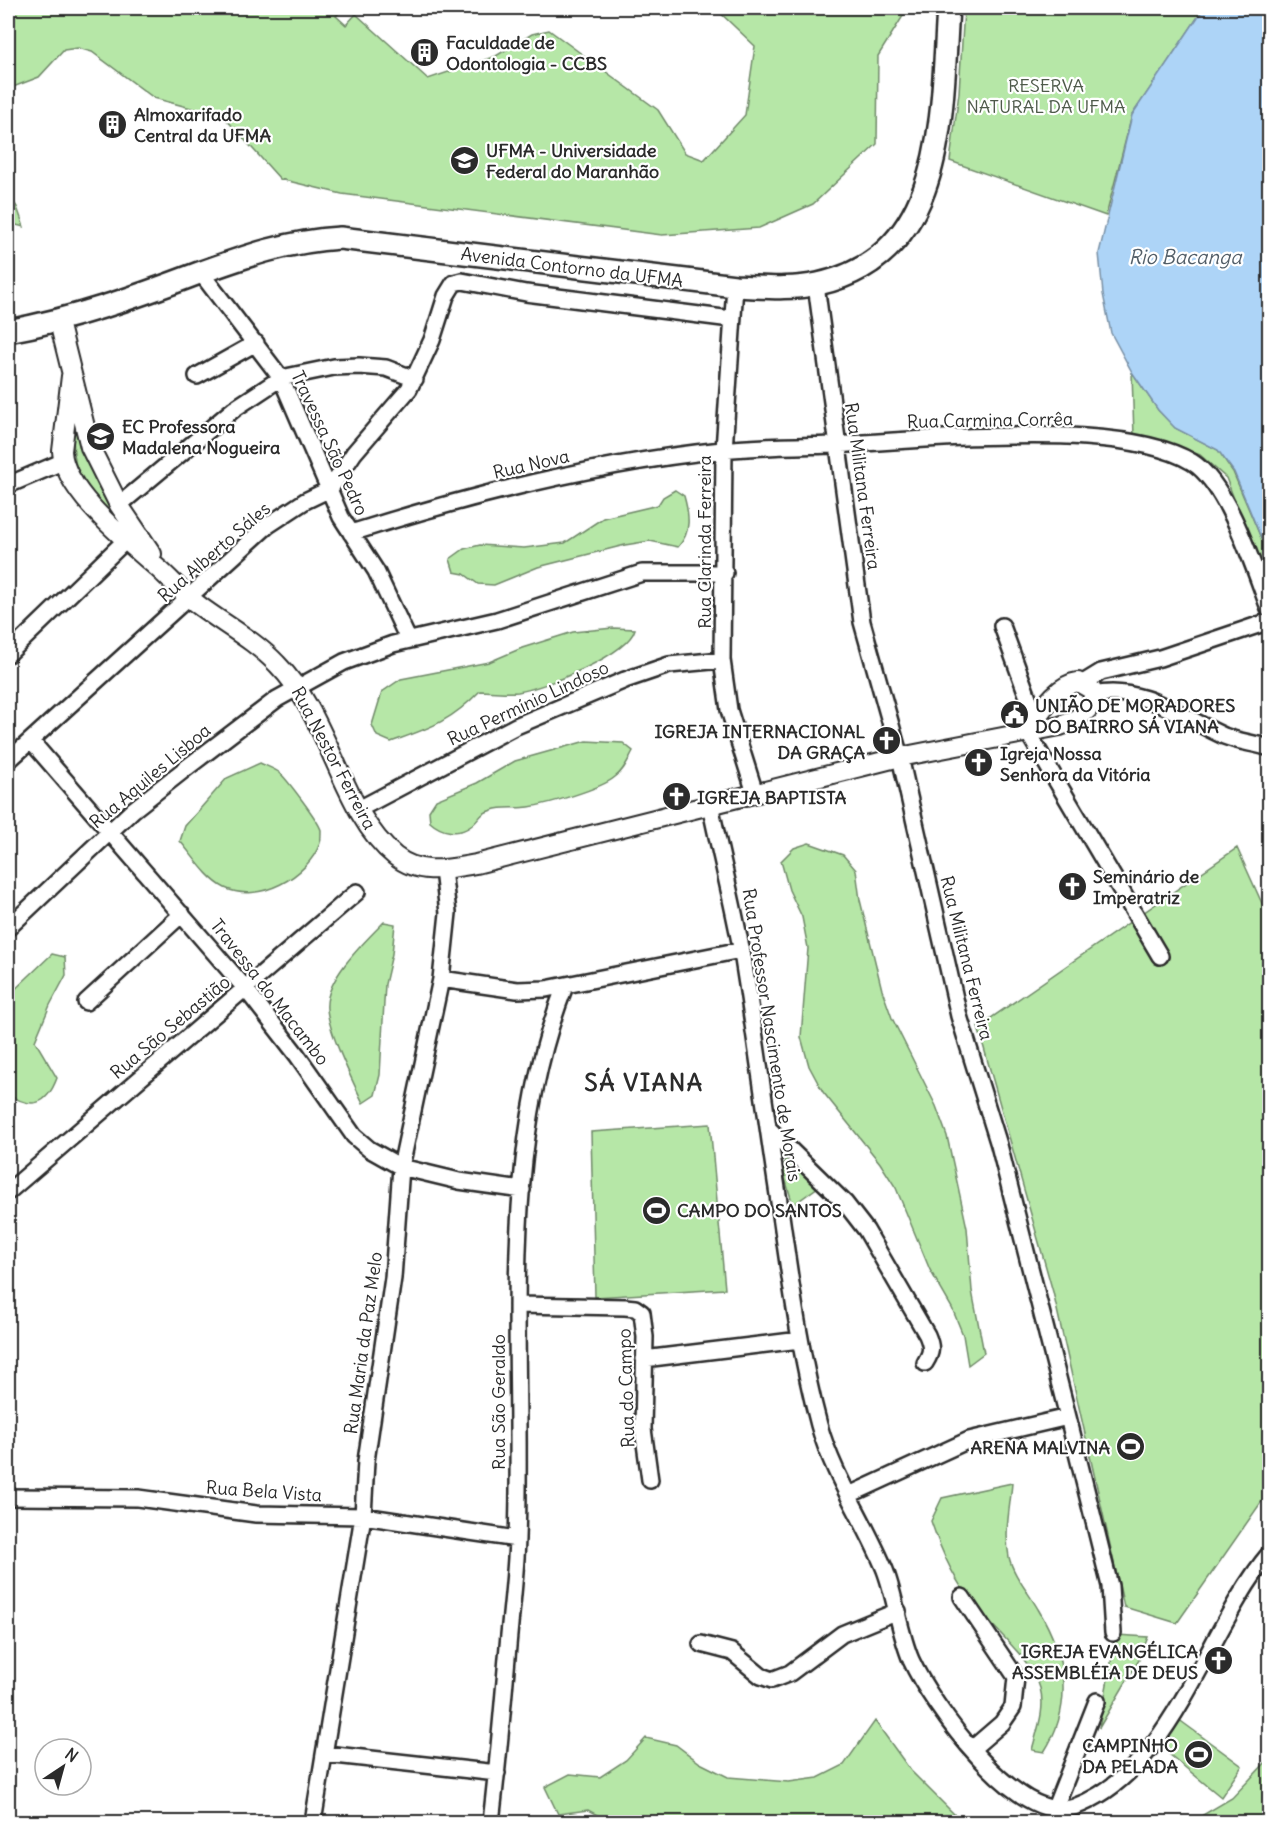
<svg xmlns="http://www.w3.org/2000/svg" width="1277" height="1830" font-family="Delius,sans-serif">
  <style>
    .green { fill: #b6e7a7; stroke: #708969; stroke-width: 1.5 }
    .water { fill: #add4f7; stroke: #7990a5; stroke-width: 1.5 }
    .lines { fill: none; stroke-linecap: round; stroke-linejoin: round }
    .minor-casing { stroke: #2b2b2b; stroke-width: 20 }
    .tertiary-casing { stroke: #2b2b2b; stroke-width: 22 }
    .secondary-casing { stroke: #2b2b2b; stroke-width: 26 }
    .minor { stroke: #fff; stroke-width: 15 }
    .tertiary { stroke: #fff; stroke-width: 18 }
    .secondary { stroke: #fff; stroke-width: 21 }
    .labels { text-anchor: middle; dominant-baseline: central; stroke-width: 4.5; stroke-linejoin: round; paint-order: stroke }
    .poi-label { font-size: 18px; font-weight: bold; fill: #2b2b2b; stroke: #fff; text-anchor: start }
    .park-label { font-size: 18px; fill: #4e5a4a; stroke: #fff }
    .street-label { font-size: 18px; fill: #2b2b2b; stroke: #fff }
    .water-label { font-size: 20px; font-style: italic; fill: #525e68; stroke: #fff }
    .district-label { font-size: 24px; font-weight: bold; letter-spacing: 1.5px; fill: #2b2b2b; stroke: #fff }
  </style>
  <rect width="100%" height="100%" fill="#fff"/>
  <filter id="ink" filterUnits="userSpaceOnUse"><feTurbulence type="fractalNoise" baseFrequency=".0167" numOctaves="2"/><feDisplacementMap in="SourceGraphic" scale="12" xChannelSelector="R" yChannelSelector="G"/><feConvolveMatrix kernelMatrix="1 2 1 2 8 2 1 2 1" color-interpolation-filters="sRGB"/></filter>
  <g filter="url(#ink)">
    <path class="green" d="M8,8H344L336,16L346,25L356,14L428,79L496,56L532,34L549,30L658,110L685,153L704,160L745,115L755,46L715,8H908L878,56L877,144L813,204L759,228L662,235L342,194L280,179L224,117L154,98L92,52L78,48L64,50L39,77L8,89Z
      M964,8H1204L1132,115L1106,216L950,161L959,93Z
      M8,194L17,207L24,227L8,223Z
      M1132,372L1158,410L1175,428L1218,450L1233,472L1269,557V589L1226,478L1200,455L1165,442L1134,437Z
      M74,429L124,529C91,495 69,481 74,429Z
      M675,490L684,496C689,514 692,532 678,547L650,541L625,545L538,567L494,585L478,584L464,574L454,572L450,559L464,549L480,545L524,548L565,543L603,518L658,505L663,497Z
      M613,628L635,629C628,655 544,688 518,692C506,693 492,691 480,691C450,722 430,728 391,742L377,736L372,725L382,692L401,679L489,662L522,648L573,632Z
      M586,741L623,743L633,751C628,760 624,771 615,777C601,789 548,804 529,807C517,809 503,806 492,810C478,814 481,819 471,826C458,836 441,832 430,822L429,811L436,800L477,783L515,761Z
      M260,763C266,766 275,769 280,773C288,781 318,820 321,830C321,833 321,841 320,843C308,877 258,904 225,888C207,879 193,856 180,841L185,826L227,778Z
      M809,843L843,855L856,870L860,900L882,990L892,1018L936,1106L947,1136L967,1228L972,1291L984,1353L968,1365L963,1335L952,1308L930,1270L896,1188L880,1163L823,1092L809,1066L801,1037L808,948L802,917L789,890L781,861L794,848Z
      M1237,848L1270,921L1269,1491L1177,1623L1124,1607L1053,1292L978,1027Z
      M384,922L395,924L392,954L385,984L380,1075L375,1095L363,1103C352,1080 329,1033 327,1009C324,980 365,941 384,922Z
      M52,954L65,957L66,975L50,1005L35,1041L57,1078C47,1105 32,1110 8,1094V996Z
      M710,1124L725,1289L595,1297L591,1132Z
      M786,1140L822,1184L793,1205L784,1175Z
      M1012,1483C1010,1509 1004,1531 1009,1557C1013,1575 1029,1593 1038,1609C1066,1655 1074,1705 1044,1752L1032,1750C1037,1730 1046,1709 1040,1688C1032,1660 993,1628 975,1606C954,1581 941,1551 931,1521L942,1498Z
      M1116,1635L1148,1637L1139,1660L1099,1728Z
      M1178,1719L1242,1766L1221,1797L1158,1745Z
      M875,1721L911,1771L962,1822H610L588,1810L558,1814L545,1787L570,1774L600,1777L626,1760L646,1738L676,1745L700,1763L728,1777L789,1782L818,1778L844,1765Z
      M1269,1759V1822H1191L1232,1798Z"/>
    <path class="water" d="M1204,8H1269V557L1234,472L1218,450L1175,428L1158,410L1132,372L1111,333L1103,294L1099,253L1132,115Z"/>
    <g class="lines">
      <defs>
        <path id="minor" d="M201,273L281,378L341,517L376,571L408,639
          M816,285L862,622L900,757L959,1016L999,1145L1068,1417L1110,1586L1113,1633
          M735,286L724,450L722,660L729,710L755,793
          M197,376L256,343
          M8,485L62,462
          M119,505L234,409L281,378L334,367L359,366L386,368L415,379
          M351,533C471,495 596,463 722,450C759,446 798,446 835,445C878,442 921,439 964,437C1025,435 1139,430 1192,462C1228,484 1255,571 1270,611
          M1002,626L1036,719
          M8,654L127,539
          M1083,683L1101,672L1160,658L1270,621
          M1094,695C1140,684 1183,718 1224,736C1239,742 1254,743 1270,748
          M1027,731L1160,956
          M31,741L245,988L297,1055L354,1136L369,1149L401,1167L459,1181L522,1190
          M8,761L267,526L305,501L330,489L354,453L409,389L432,340L446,296L454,283L462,281L526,293L731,319
          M710,804C720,853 733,903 742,953C754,1027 764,1101 775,1175C788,1259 797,1343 819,1425C833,1476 865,1521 885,1570C896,1599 899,1632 911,1660C931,1704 1018,1827 1074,1807C1174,1771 1206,1628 1270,1553
          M359,809L516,726L625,680L669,665L722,660
          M8,928L133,810L185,769L277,699L344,662L393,644L497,620L642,573H725
          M441,979L517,990L546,989L741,950
          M86,1002L182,914
          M768,1128L845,1203L866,1230L927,1335C932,1347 932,1352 925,1363
          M8,1192L357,892
          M517,1305L625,1307L635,1308L642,1313L645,1337L643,1429L650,1480
          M644,1359L800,1340
          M849,1495L969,1440L1068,1417
          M8,1497L138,1498L256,1514L363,1516L517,1539
          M962,1597L1016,1677L1013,1707L1002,1723L973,1748
          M701,1644L732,1652L761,1676L772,1680L790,1673L842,1634L898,1611
          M326,1754L497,1773
          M1054,1810L1097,1701
          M313,1822L363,1516L366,1461L393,1278L401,1167L441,979L448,913L443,870
          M491,1822C498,1764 503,1705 508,1646C511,1610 516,1574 517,1538C524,1355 496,1160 565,986"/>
        <path id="tertiary" d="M59,322L90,447L119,505L152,554
          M71,376L62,451C64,493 131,544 161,571C174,583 187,597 201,607C227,626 255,641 277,664C331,718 341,812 395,856C420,876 447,869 476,864L900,757L1060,726C1075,721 1098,709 1092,690L1078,682C1055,685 1040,714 1027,731"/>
        <path id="secondary" d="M8,331C73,319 136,297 199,273C246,256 289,241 340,238L735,286C762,287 791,290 818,284C948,256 941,113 948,8"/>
      </defs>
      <use href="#minor" class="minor-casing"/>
      <use href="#tertiary" class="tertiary-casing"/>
      <use href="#secondary" class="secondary-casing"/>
      <use href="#minor" class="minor"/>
      <use href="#tertiary" class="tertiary"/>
      <use href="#secondary" class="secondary"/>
    </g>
  </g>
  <defs>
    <symbol id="building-disc" viewBox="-11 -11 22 22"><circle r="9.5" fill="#2b2b2b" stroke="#fff"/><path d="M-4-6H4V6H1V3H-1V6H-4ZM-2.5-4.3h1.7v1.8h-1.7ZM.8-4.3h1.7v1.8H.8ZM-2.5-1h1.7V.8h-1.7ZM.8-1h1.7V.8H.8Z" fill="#fff"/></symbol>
    <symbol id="university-disc" viewBox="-11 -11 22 22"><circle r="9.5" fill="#2b2b2b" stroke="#fff"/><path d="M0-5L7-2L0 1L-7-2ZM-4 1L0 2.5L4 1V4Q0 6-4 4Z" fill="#fff"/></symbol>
    <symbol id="school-disc" viewBox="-11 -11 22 22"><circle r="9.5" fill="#2b2b2b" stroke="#fff"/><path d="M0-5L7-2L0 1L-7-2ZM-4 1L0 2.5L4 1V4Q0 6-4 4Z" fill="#fff"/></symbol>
    <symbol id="civic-disc" viewBox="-11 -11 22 22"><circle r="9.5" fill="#2b2b2b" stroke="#fff"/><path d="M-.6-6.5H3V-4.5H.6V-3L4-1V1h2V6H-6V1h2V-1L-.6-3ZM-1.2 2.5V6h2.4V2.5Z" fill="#fff"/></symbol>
    <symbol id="church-disc" viewBox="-11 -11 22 22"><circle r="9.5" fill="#2b2b2b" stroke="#fff"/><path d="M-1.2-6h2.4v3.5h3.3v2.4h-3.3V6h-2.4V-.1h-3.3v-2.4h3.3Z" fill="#fff"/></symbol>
    <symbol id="stadium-disc" viewBox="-11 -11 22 22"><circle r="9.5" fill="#2b2b2b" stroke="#fff"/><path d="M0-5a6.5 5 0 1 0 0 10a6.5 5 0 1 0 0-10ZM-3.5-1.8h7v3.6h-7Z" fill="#fff"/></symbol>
  </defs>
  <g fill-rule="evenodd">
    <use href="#building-disc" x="408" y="36" width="33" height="33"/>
    <use href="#building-disc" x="96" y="108" width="33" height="33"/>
    <use href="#university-disc" x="448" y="144" width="33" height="33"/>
    <use href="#school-disc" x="84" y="420" width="33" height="33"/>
    <use href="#civic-disc" x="998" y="698" width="33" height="33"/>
    <use href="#church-disc" x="870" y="724" width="33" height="33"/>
    <use href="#church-disc" x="962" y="746" width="33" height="33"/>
    <use href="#church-disc" x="660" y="780" width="33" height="33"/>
    <use href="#church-disc" x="1056" y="870" width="33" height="33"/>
    <use href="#stadium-disc" x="640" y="1194" width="33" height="33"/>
    <use href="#stadium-disc" x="1114" y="1430" width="33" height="33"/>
    <use href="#church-disc" x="1202" y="1644" width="33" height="33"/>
    <use href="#stadium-disc" x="1182" y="1738" width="33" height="33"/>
  </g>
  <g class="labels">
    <g class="poi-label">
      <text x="446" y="42">Faculdade de<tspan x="446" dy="21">Odontologia - CCBS</tspan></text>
      <text x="134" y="114">Almoxarifado<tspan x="134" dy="21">Central da UFMA</tspan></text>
      <text x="486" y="150">UFMA - Universidade<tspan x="486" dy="21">Federal do Maranhão</tspan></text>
      <text x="122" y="426">EC Professora<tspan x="122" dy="21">Madalena Nogueira</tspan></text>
      <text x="1035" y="705">UNIÃO DE MORADORES<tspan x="1035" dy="21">DO BAIRRO SÁ VIANA</tspan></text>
      <text x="865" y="731" text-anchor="end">IGREJA INTERNACIONAL<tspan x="865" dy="21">DA GRAÇA</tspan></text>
      <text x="1000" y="753">Igreja Nossa<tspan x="1000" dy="21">Senhora da Vitória</tspan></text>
      <text x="697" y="797">IGREJA BAPTISTA</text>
      <text x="1093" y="876">Seminário de<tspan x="1093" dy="21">Imperatriz</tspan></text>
      <text x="677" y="1210">CAMPO DO SANTOS</text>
      <text x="1110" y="1447" text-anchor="end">ARENA MALVINA</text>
      <text x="1198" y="1651" text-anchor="end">IGREJA EVANGÉLICA<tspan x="1198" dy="21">ASSEMBLÉIA DE DEUS</tspan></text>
      <text x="1178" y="1745" text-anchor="end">CAMPINHO<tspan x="1178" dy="21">DA PELADA</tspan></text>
    </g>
    <g class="park-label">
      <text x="1046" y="85">RESERVA<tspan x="1046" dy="21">NATURAL DA UFMA</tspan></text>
    </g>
    <g class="street-label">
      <text transform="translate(572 267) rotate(7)">Avenida Contorno da UFMA</text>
      <text transform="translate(990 420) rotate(-1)">Rua Carmina Corrêa</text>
      <text transform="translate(330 443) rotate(65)">Travessa São Pedro</text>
      <text transform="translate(531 464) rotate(-13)">Rua Nova</text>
      <text transform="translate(863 486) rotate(82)">Rua Militana Ferreira</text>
      <text transform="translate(704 542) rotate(-90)">Rua Clarinda Ferreira</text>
      <text transform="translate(214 552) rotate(-41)">Rua Alberto Sáles</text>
      <text transform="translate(528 703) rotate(-25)">Rua Permínio Lindoso</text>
      <text transform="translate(334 758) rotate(62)">Rua Nestor Ferreira</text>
      <text transform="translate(150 776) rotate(-40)">Rua Aquiles Lisboa</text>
      <text transform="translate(967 958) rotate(76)">Rua Militana Ferreira</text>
      <text transform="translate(270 992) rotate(52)">Travessa do Macambo</text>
      <text transform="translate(170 1027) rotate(-40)">Rua São Sebastião</text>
      <text transform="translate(772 1035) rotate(81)">Rua Professor Nascimento de Morais</text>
      <text transform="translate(363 1343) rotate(-82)">Rua Maria da Paz Melo</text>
      <text transform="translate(626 1388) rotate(-92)">Rua do Campo</text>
      <text transform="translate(498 1402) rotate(-90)">Rua São Geraldo</text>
      <text transform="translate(264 1491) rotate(4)">Rua Bela Vista</text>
    </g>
    <g class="water-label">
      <text x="1185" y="256">Rio Bacanga</text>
    </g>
    <g class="district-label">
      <text x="644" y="1082">SÁ VIANA</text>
    </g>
  </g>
  <rect width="1277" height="1830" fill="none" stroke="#fff" stroke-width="30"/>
  <rect x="15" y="15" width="1247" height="1800" fill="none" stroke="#2b2b2b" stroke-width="2" filter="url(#ink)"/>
  <g transform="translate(63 1767) rotate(36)"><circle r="28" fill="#ffffff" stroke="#aaaaaa" stroke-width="1.5"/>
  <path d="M0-4.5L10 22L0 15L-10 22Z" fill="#2b2b2b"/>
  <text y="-9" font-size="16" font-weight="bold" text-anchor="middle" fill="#2b2b2b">N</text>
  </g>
</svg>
